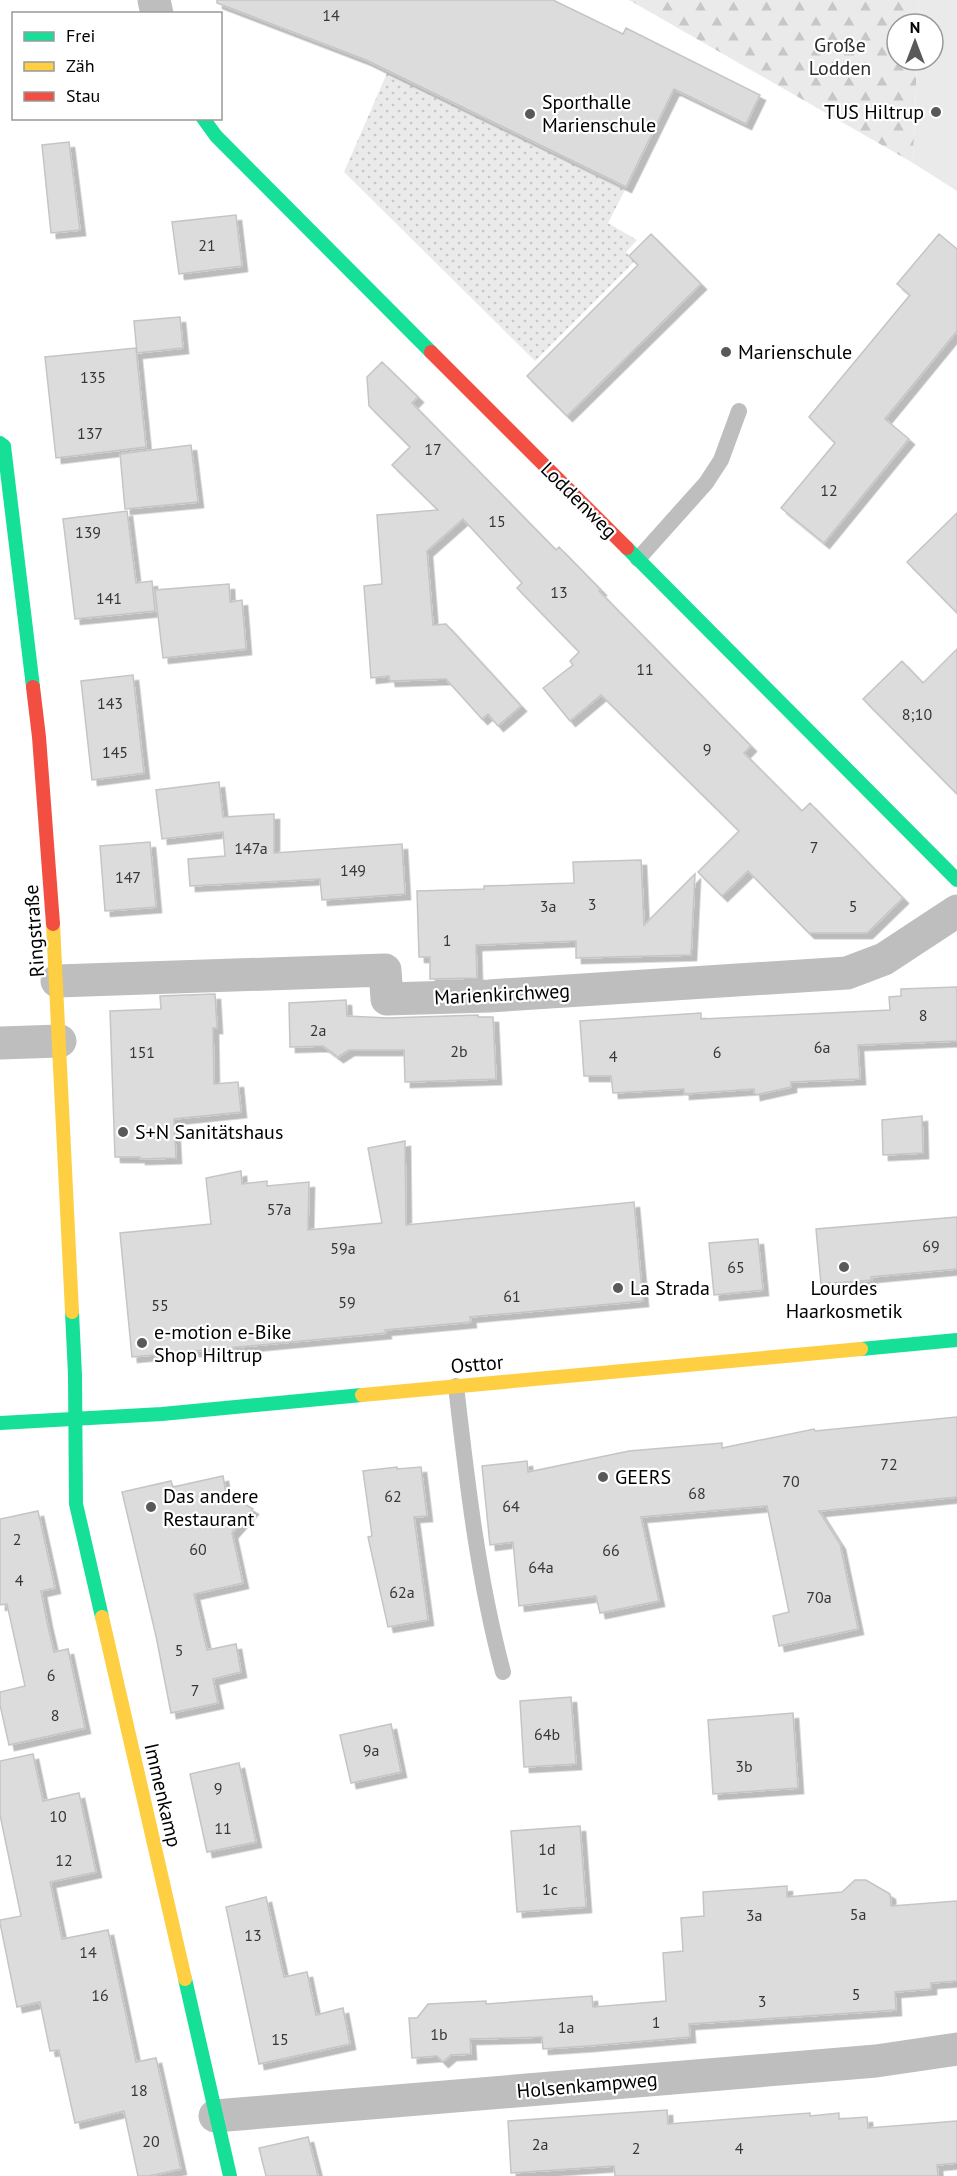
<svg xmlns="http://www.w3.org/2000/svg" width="957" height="2176" font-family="'PT Sans',sans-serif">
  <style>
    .green { fill: url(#green-dots) }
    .forest { fill: url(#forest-firs) }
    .pitch { fill: #eaeaea }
    .building { fill: #dcdcdc; stroke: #c5c5c5; stroke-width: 1.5; filter: url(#shadow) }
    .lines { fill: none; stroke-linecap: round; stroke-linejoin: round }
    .lane { stroke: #bebebe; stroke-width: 16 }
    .street { stroke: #bebebe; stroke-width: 33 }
    .fast { stroke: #16e098; stroke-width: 14 }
    .slow { stroke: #ffcf43; stroke-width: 14 }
    .jam { stroke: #f24e42; stroke-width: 14 }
    .poi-dot { fill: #595959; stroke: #fff; stroke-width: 2 }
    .labels { text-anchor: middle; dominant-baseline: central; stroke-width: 4.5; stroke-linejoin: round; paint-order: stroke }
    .number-label { font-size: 16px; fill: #373737 }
    .park-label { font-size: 20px; fill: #2f2f2f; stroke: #fff }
    .poi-label { font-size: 20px; fill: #000; stroke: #fff; text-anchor: start }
    .street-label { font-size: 20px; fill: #000; stroke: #fff }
  </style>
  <defs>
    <pattern id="green-dots" width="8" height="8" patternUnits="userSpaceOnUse" patternTransform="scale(1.5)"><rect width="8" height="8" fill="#eaeaea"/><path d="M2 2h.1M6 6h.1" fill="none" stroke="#c7c7c7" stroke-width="1.8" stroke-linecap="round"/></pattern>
    <pattern id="forest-firs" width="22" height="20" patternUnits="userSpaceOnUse" patternTransform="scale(1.5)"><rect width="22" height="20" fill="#eaeaea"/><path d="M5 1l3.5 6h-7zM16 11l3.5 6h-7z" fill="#c7c7c7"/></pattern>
    <filter id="shadow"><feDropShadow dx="5.5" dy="5.5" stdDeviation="0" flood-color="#0004"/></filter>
  </defs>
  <rect width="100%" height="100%" fill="#fff"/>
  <path class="green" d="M387,73L625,190L608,223L637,240L626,252L635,261L535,361L344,172Z"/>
  <path class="forest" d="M629,0H919L918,24H897V60H917L913,163Z"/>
  <path class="pitch" d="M919,0H957V191L913,163L917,60H933V24H918Z"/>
  <path class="building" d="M217,0H553L623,34L626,28L760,95L746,124L674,89L626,187L366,60L217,3Z
    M69,142L80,230L51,233L42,145Z
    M236,215L242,266L179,274L172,222Z
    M651,234L701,284L567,416L527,376L638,265L629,256Z
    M939,234L957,249V331L885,419L909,439L824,543L781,508L835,443L809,417L910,295L897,284Z
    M180,317L183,348L137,353L134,321Z
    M136,348L146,447L56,458L45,357Z
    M382,362L418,397L412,403L556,550L559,547L601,590L599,591L751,746L744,753L802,811L810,803L903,898L867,933H809L748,871L722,896L698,872L739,831L601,695L570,721L543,688L573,665L570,661L579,652L517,588L522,583L463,519L427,551L433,625L446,624L521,706L498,726L488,714L482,719L446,679L390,681L389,676L371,678L364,586L382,584L377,515L438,510L392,465L410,447L369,406L367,377Z
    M191,445L198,502L125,509L120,454Z
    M127,511L136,583L152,581L155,611L75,619L63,519Z
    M957,513V613L907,562Z
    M229,584L230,602L242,600L246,649L163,658L155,590Z
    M957,649V794L863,699L902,661L923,683Z
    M133,675L144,773L92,780L81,681Z
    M219,782L223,817L274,814V853L402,844L405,894L322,900L320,879L190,886L188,859L225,856L223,832L162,839L156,790Z
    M150,842L156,907L105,911L100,846Z
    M641,860L644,925L695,874L691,955L576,958V941L476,945L477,978L430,979V957H419L417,891L484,889V886L574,883L573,862Z
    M957,987V1041L858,1045L860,1079L791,1082V1087L755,1095L754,1089L684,1094V1089L613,1093L611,1076H584L580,1021L701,1013V1019L890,1010L889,997L901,996V989Z
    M215,994L217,1028H213L214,1084L238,1082L241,1112L174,1119L176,1158L140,1159V1157H115L110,1011L161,1009L160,996Z
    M346,1000L347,1016L388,1018L478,1015V1017H493L496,1079L405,1082L404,1050H349L338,1057L323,1046L290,1047L289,1003Z
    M922,1116L923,1153L883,1155L882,1120Z
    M405,1141L406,1225L634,1202L643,1301L470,1317L471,1322L385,1330L386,1333L132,1357L120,1233L211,1224L206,1178L241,1171L242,1184L267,1181V1186L309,1182L308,1230L382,1223L368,1148Z
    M957,1217V1269L871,1277L872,1280L821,1284L816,1229Z
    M758,1239L763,1290L714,1295L709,1243Z
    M957,1417V1497L819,1511L840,1544L858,1629L779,1646L773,1616L789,1612L767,1506L641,1517L659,1601L600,1613L596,1596L519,1606L513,1542L490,1545L482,1466L527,1461L528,1472L629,1451L722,1443V1448L814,1429L815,1431Z
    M397,1467V1469L421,1467L427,1516L414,1517L428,1620L388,1627L368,1537L372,1536L363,1471Z
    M223,1476L226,1493L253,1509L232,1533L243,1583L194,1594L207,1650L236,1644L241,1672L213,1679L218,1703L171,1713L156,1636L122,1492L171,1481L173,1487Z
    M38,1511L55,1588L41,1591L47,1622L54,1652L68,1649L85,1728L9,1745L0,1705V1692L25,1686L7,1604L0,1605V1519Z
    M571,1697L576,1764L524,1767L520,1701Z
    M793,1713L798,1788L713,1794L708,1720Z
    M391,1724L401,1772L351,1783L340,1735Z
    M33,1754L43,1801L79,1793L96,1872L50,1882L62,1939L108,1930L136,2062L156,2058L181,2169L149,2176H138L124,2111L75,2123L59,2050L50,2051L40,2002L17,2007L0,1923V1920L21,1916L0,1815V1761Z
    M239,1763L256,1842L207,1852L190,1774Z
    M580,1826L586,1907L517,1912L511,1831Z
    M855,1880H866L890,1894L891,1906L957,1901V1981L931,1983V1989L895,1992L896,2010L689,2024L690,2037L588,2046L543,2049L542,2037L470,2039L471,2054L451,2055L443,2062L437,2056L412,2058L409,2018H417L428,2004L486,2001V2004L592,1996L593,2007L666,2001L663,1953L683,1951L681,1918L704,1916L703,1892L787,1886V1897L842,1892Z
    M266,1897L284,1977L307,1972L316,2015L343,2008L350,2044L259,2064L226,1907Z
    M667,2110L668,2124L810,2113V2116L839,2113V2119L867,2117L868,2128L957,2121V2163L937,2165L938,2176H615L614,2166L511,2173L508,2121Z
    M308,2137L318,2176H266L259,2148Z"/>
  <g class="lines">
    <path class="lane" d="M638,559L706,483L721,460L739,411
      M456,1386C467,1482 478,1579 503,1672"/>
    <path class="street" d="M154,0L157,14
      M57,981L385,970L387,999L489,996L847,973L884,959L957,911
      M0,1043L60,1041
      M215,2116L876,2061L957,2049"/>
    <path class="fast" d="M203,118L216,136L431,352
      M0,443L4,446L33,687
      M627,548L957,880
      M72,1312L75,1375L76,1504L102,1617
      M861,1349L957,1340
      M0,1423L162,1414L362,1395
      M185,1979L230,2176"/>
    <path class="slow" d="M53,924L72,1312
      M362,1395L861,1349
      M102,1617L185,1979"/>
    <path class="jam" d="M431,352L627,548
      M33,687L39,737L53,924"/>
  </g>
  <g class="poi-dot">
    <circle cx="936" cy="112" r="6"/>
    <circle cx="530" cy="114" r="6"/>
    <circle cx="726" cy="352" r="6"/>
    <circle cx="123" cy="1132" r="6"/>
    <circle cx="844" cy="1267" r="6"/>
    <circle cx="618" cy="1288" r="6"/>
    <circle cx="142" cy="1343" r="6"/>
    <circle cx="603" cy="1477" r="6"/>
    <circle cx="151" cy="1507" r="6"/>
  </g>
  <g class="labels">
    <g class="number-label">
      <text x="331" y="15">14</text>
      <text x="207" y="245">21</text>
      <text x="93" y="377">135</text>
      <text x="90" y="433">137</text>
      <text x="433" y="449">17</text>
      <text x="829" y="490">12</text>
      <text x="497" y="521">15</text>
      <text x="88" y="532">139</text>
      <text x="559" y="592">13</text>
      <text x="109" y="598">141</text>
      <text x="645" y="669">11</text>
      <text x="110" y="703">143</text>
      <text x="917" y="714">8;10</text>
      <text x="707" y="749">9</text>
      <text x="115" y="752">145</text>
      <text x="814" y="847">7</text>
      <text x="251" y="848">147a</text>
      <text x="353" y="870">149</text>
      <text x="128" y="877">147</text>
      <text x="592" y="904">3</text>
      <text x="548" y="906">3a</text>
      <text x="853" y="906">5</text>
      <text x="447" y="940">1</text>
      <text x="923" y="1015">8</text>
      <text x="318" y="1030">2a</text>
      <text x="822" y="1047">6a</text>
      <text x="459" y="1051">2b</text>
      <text x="142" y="1052">151</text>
      <text x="717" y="1052">6</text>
      <text x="613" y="1056">4</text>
      <text x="279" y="1209">57a</text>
      <text x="931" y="1246">69</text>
      <text x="343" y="1248">59a</text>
      <text x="736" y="1267">65</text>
      <text x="512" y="1296">61</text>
      <text x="347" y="1302">59</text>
      <text x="160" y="1305">55</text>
      <text x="889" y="1464">72</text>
      <text x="791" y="1481">70</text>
      <text x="697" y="1493">68</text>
      <text x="393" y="1496">62</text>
      <text x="511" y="1506">64</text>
      <text x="17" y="1539">2</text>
      <text x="198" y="1549">60</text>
      <text x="611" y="1550">66</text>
      <text x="541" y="1567">64a</text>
      <text x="19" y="1580">4</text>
      <text x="402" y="1592">62a</text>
      <text x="819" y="1597">70a</text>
      <text x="179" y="1650">5</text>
      <text x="51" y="1675">6</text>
      <text x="195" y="1690">7</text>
      <text x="55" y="1715">8</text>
      <text x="547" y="1734">64b</text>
      <text x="371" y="1750">9a</text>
      <text x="744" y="1766">3b</text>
      <text x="218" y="1788">9</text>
      <text x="58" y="1816">10</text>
      <text x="223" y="1828">11</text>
      <text x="547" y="1849">1d</text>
      <text x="64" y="1860">12</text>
      <text x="550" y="1889">1c</text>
      <text x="858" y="1914">5a</text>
      <text x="754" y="1915">3a</text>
      <text x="253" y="1935">13</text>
      <text x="88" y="1952">14</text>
      <text x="856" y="1994">5</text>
      <text x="100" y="1995">16</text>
      <text x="762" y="2001">3</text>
      <text x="656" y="2022">1</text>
      <text x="566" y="2027">1a</text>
      <text x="439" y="2034">1b</text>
      <text x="280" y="2039">15</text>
      <text x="139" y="2090">18</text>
      <text x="151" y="2141">20</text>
      <text x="540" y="2144">2a</text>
      <text x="636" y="2148">2</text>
      <text x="739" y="2148">4</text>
    </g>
    <g class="park-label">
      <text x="840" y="45">Große<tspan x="840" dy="23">Lodden</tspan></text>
    </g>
    <g class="poi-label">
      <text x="542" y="102">Sporthalle<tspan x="542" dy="23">Marienschule</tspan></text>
      <text x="924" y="112" text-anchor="end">TUS Hiltrup</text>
      <text x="738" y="352">Marienschule</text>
      <text x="135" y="1132">S+N Sanitätshaus</text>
      <text x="630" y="1288">La Strada</text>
      <text x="844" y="1288" text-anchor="middle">Lourdes<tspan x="844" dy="23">Haarkosmetik</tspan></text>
      <text x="154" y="1332">e-motion e-Bike<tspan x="154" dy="23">Shop Hiltrup</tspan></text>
      <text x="615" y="1477">GEERS</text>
      <text x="163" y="1496">Das andere<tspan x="163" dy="23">Restaurant</tspan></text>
    </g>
    <g class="street-label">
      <text transform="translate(579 500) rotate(45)">Loddenweg</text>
      <text transform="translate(34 931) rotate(-94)">Ringstraße</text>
      <text transform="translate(502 994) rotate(-3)">Marienkirchweg</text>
      <text transform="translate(477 1364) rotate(-5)">Osttor</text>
      <text transform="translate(163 1795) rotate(77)">Immenkamp</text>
      <text transform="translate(587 2085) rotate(-5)">Holsenkampweg</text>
    </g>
  </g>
  <rect x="12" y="12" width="210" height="108" fill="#ffffff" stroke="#999999" stroke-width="1.5"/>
  <rect x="24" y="32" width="30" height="9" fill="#16e098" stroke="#999999" stroke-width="1.5"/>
  <text x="66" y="42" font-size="18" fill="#000000">Frei</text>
  <rect x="24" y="62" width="30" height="9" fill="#ffcf43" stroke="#999999" stroke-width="1.5"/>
  <text x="66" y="72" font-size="18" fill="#000000">Zäh</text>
  <rect x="24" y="92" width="30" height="9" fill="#f24e42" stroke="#999999" stroke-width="1.5"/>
  <text x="66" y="102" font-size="18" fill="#000000">Stau</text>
  <g transform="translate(915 42)"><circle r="28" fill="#ffffff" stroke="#999999" stroke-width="1.5"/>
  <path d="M0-4.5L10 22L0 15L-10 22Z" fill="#595959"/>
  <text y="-9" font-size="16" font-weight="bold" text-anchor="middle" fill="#000000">N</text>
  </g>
</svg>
